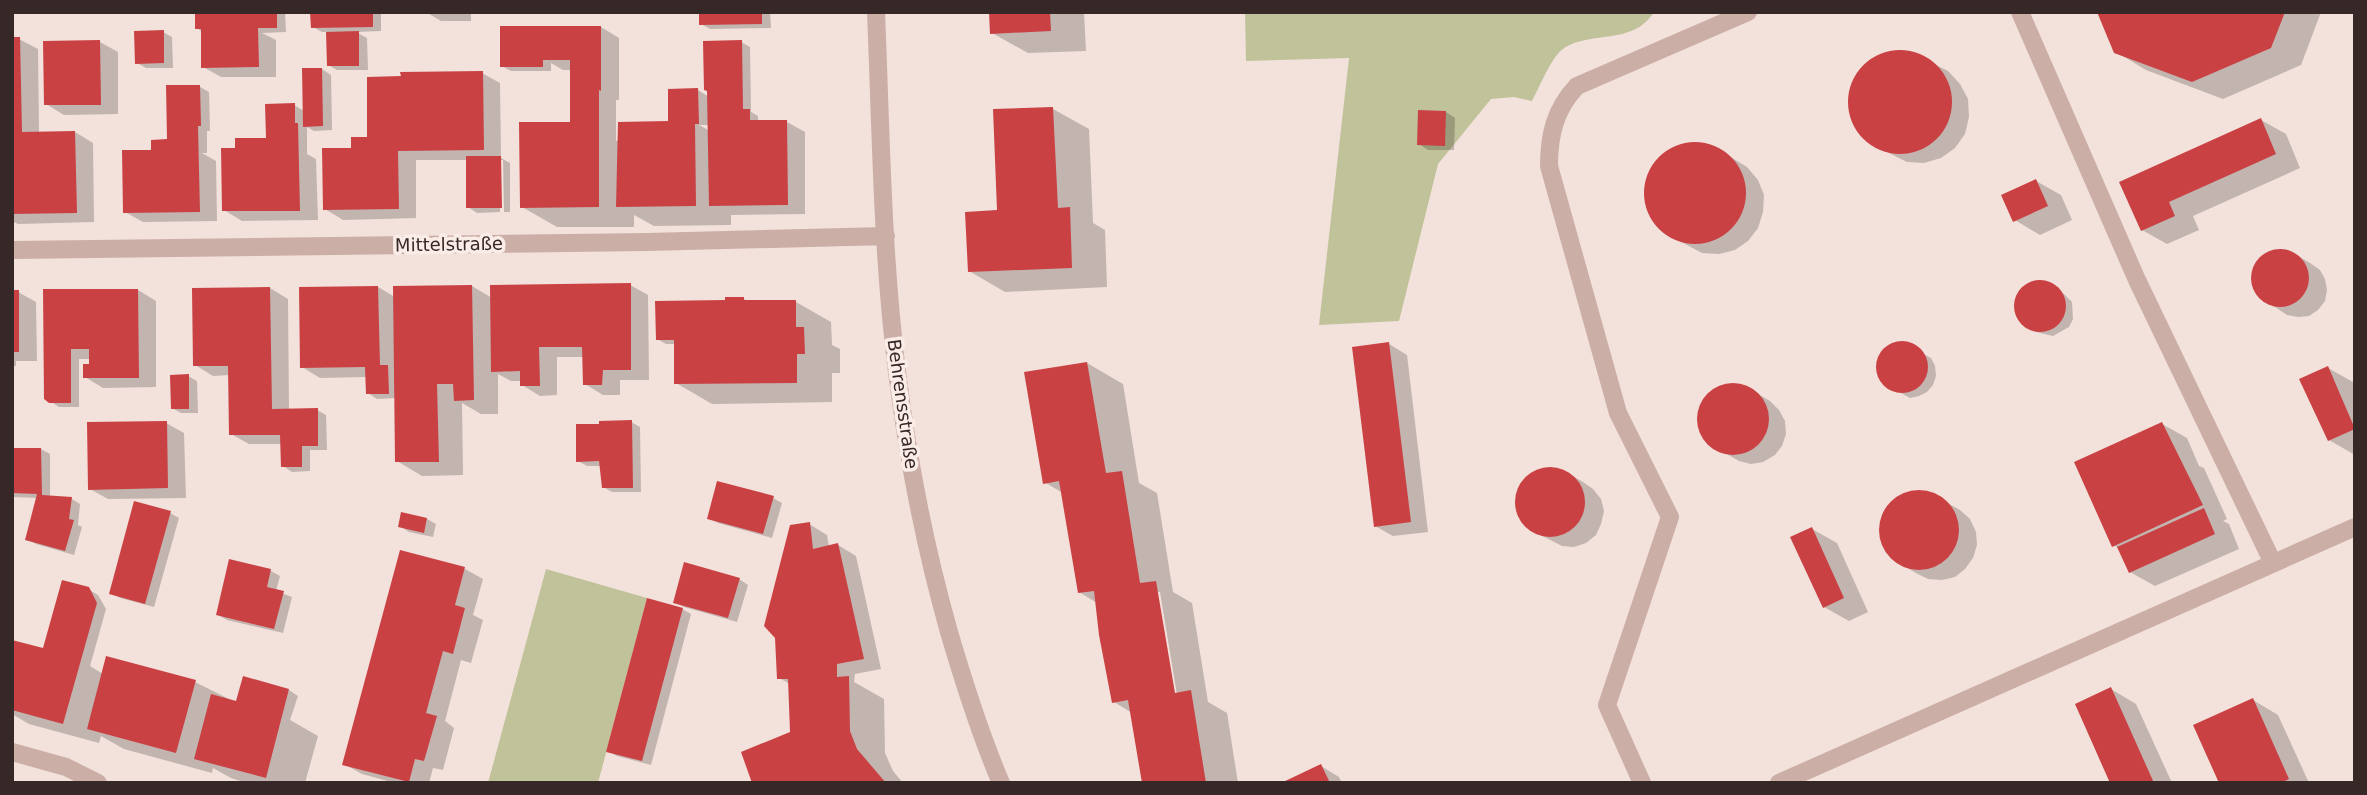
<svg xmlns="http://www.w3.org/2000/svg" width="2367" height="795" font-family="'DejaVu Sans',sans-serif">
  <style>
    .green { fill: #c0c29a }
    .shadow { fill: #0003; fill-rule: evenodd }
    .building { fill: #ca4144 }
    .lines { fill: none; stroke-linecap: round; stroke-linejoin: round }
    .minor { stroke: #cbaea6; stroke-width: 18 }
    .labels { text-anchor: middle; dominant-baseline: central; stroke-width: 7; stroke-linejoin: round; paint-order: stroke }
    .street-label { font-size: 18px; fill: #372828; stroke: #faede8 }
  </style>
  <rect width="100%" height="100%" fill="#f3e1db"/>
  <path class="green" d="M1245,12H1654C1633,46 1590,30 1563,49C1552,56 1539,88 1532,101L1514,97L1491,99L1438,164L1399,321L1319,325L1349,58L1246,61Z
    M546,569L647,598L598,783H488Z"/>
  <path class="shadow" d="M197,12H285L286,32L262,33L276,40V77H221L203,67L202,32L197,28Z
    M312,12H381V31L356,32L367,38L368,70H337L328,65V32H322L313,27Z
    M426,12H471V21H441Z
    M701,12H770L771,28L710,29L701,24Z
    M991,12H1084L1086,51L1028,53L992,33Z
    M2098,12H2321L2301,65L2223,99L2146,70L2116,52Z
    M601,27L619,38V100H616V141L675,123L698,90L709,97L741,42L750,47L751,112L758,116V122H787L805,132V214L731,215V225L654,226L634,215V227H557L522,207L577,123L572,70H563L551,63V71H511L502,66ZM699,125H710V131Z
    M163,32L172,37L173,68H146L137,63Z
    M12,39H19L38,49L39,133L75,132L93,143L94,222L18,224L12,221Z
    M100,42L118,52V114L64,115L46,104Z
    M1895,51L1913,53L1948,71L1960,84L1968,99L1969,117L1965,134L1955,148L1941,158L1924,163L1907,162L1891,154L1872,143L1859,131L1851,116L1850,98L1854,81L1864,66L1879,56Z
    M322,69L331,75L332,130L314,131L307,127V154L316,159L318,220L242,221L224,210L237,150L267,139L294,105L304,111Z
    M482,73L500,83L501,158L510,163V212H504L503,160H500V212L477,213L468,207V160H416V218L343,220L325,209L353,149Z
    M200,87L209,92L210,131H207V153H202L216,161L217,221L143,222L125,212L157,151L169,141Z
    M1053,109L1089,129L1093,223L1105,230L1107,287L1005,292L969,271Z
    M1446,112L1455,118L1454,150H1428L1419,144Z
    M2261,120L2286,134L2300,168L2193,216L2199,230L2167,244L2142,230L2121,183Z
    M1698,143L1714,147L1747,167L1758,180L1764,195L1763,212L1758,228L1748,241L1735,250L1719,254L1702,253L1668,235L1656,224L1648,210L1645,194L1647,177L1655,163L1667,151L1682,145Z
    M2036,181L2061,195L2072,220L2040,235L2015,220Z
    M2281,250L2291,252L2310,263L2320,270L2325,279L2327,290L2325,301L2318,310L2309,316L2298,317L2287,315L2260,297L2254,288L2252,277L2254,266L2261,258L2270,252Z
    M2032,283H2050L2059,289L2072,302L2073,319L2069,327L2053,336L2036,332L2026,326L2016,312L2018,294Z
    M630,285L648,295L649,380H620V395H603L585,384L584,357H557V395L540,396L522,385V381H511L498,374V414H481L462,403L463,475L422,476L397,461L396,398L377,399L368,393L367,377L320,378L302,367L378,287L395,297L472,286L492,298Z
    M270,288L288,299L289,410H317L326,415L327,450H310V471L292,472L283,466L282,444H249L231,434L230,375L213,376L195,365Z
    M138,290L156,301V387L103,388L85,377L91,366V359H79V407H59L50,401L45,291Z
    M12,292H18L36,302L37,361H16V366H12Z
    M744,299L749,302H796L831,322L832,345L840,349V373H832V402L712,404L676,383L675,344H666L657,339L727,302Z
    M1904,343L1931,358L1935,366L1936,376L1933,385L1927,392L1919,396L1910,398L1892,388L1883,382L1878,374L1877,365L1886,348L1895,344Z
    M1389,344L1407,355L1428,532L1393,536L1375,526Z
    M1087,363L1123,384L1139,483L1157,493L1173,592L1192,603L1208,702L1227,713L1238,783H1144L1132,713L1114,702L1097,603L1079,592L1063,493L1044,482ZM1156,592H1160L1178,701L1174,702Z
    M2328,368L2353,382L2355,385V455L2329,440Z
    M188,376L197,381L198,413H181L172,408Z
    M1727,385H1740L1751,390L1770,401L1779,410L1785,421L1786,434L1782,446L1775,455L1763,462L1751,464L1739,461L1709,444L1702,433L1698,421L1700,409L1706,398L1715,389Z
    M631,422L640,427L641,492H612L603,487L601,466H587L578,461Z
    M166,423L184,433L186,498L108,499L90,489Z
    M2162,424L2187,438L2199,466L2204,468L2227,519L2223,521L2229,524L2239,549L2155,586L2130,572L2120,549L2113,545Z
    M41,449L50,454V497L72,499L80,504L78,525L82,527L74,555L36,544L27,539L38,498L12,497V450Z
    M1552,468L1564,471L1583,482L1593,489L1601,499L1604,511L1601,524L1596,535L1586,543L1574,547L1562,546L1531,530L1522,521L1517,510L1516,497L1520,485L1528,476L1539,470Z
    M1915,492L1929,493L1960,510L1970,519L1976,532L1977,545L1973,558L1965,569L1955,577L1942,580L1928,579L1916,573L1897,562L1887,552L1881,541L1880,527L1884,514L1892,503L1902,495Z
    M773,498L782,503L772,538L718,523L709,518Z
    M170,513L179,518L154,607L120,598L111,593Z
    M403,514L427,519L436,524L433,537L409,532L400,526Z
    M809,524L827,535L829,547L838,545L856,556L881,669L855,674L854,682L884,699L885,753L893,771L903,783H754L792,733L790,684L779,678Z
    M1812,529L1837,543L1868,612L1849,621L1824,607Z
    M401,552L465,569L483,579L473,615L483,620L471,663L461,660L445,721L454,728L443,770L433,768L429,783H395L362,774L344,764Z
    M231,561L271,571L280,576L276,591L292,597L283,633L227,620L218,615Z
    M739,579L748,585L737,622L684,607L675,602Z
    M88,589L98,595L106,609L90,666L103,674L195,682L237,703L289,690L298,696L290,720L318,736L305,783H247L231,778L213,768L212,773L124,749L101,736L99,743L29,724L12,714V642L45,651Z
    M682,609L691,614L651,765L617,756L608,751Z
    M2111,689L2136,704L2172,783H2112Z
    M2253,700L2278,715L2309,783H2221Z
    M1321,766L1339,777L1342,783H1285Z"/>
  <path class="building" d="M195,12H277V28H258L259,67L201,68V29H195Z
    M310,12H373V27L311,28Z
    M699,12H762V24L699,25Z
    M989,12H1050L1051,31L990,34Z
    M2097,12H2285L2271,48L2192,82L2114,53Z
    M500,26H601V91L599,90V207L520,208L519,122H570V60H543V67H500Z
    M164,30V63L135,64L134,31Z
    M359,31V66H327L326,32Z
    M12,37H20L22,132L75,131L77,213L12,214Z
    M100,40L101,105H44L43,41Z
    M742,40L743,109H750V120H787L788,205L709,206L707,91L704,90L703,41Z
    M1848 102a52 52 0 1 1 104 0a52 52 0 1 1-104 0Z
    M302,68H322L323,126L303,127Z
    M483,71L484,150L398,151L399,209L323,210L322,148H351V137H367V77L401,76L400,72Z
    M166,85H200L201,126H198L200,212L123,213L122,150H151V140L167,139Z
    M698,88L699,124H695L696,206L616,207L618,122L668,121V89Z
    M295,103V123H298L300,211H222L221,148H235V138H266L265,104Z
    M1053,107L1058,208L1070,207L1072,268L968,272L965,212L997,210L993,109Z
    M1418,110L1446,111L1445,146L1417,145Z
    M2261,118L2276,154L2169,202L2175,216L2141,231L2119,182Z
    M1644 193a51 51 0 1 1 102 0a51 51 0 1 1-102 0Z
    M466,156H501L502,208H466Z
    M2036,179L2048,206L2013,222L2001,195Z
    M2251 278a29 29 0 1 1 58 0a29 29 0 1 1-58 0Z
    M2014 306a26 26 0 1 1 52 0a26 26 0 1 1-52 0Z
    M631,283V370H603L602,385H583L582,347H539L540,386H520V371L491,372L490,285Z
    M472,285L474,400L454,401L453,384H437L439,462H395L393,286Z
    M378,286L380,365H388L389,394H366L365,367L300,368L299,287Z
    M270,287L272,409L318,408V446H302V467H281L280,435H229L228,366H193L192,288Z
    M43,289H138L139,378H83V364H89V349H71V403H49L44,399Z
    M12,290H19V352H12Z
    M725,297H744V300H796V327H804L805,354H797V383L674,384V340H656L655,301L725,300Z
    M1876 367a26 26 0 1 1 52 0a26 26 0 1 1-52 0Z
    M1389,342L1411,522L1374,527L1352,347Z
    M1087,362L1106,473L1122,471L1140,583L1156,581L1175,693L1191,690L1206,783H1142L1128,700L1112,703L1099,635L1094,591L1078,593L1059,481L1043,484L1024,372Z
    M2328,366L2355,429L2328,441L2299,379Z
    M189,374V409H171L170,375Z
    M1697 419a36 36 0 1 1 72 0a36 36 0 1 1-72 0Z
    M632,420L633,488H602L599,461L576,462V424H599V421Z
    M167,421L168,488L88,490L87,422Z
    M2162,422L2203,505L2112,547L2074,462Z
    M12,448H41L42,495L72,497L69,519L74,520L65,551L25,540L37,494L12,493Z
    M1515 502a35 35 0 1 1 70 0a35 35 0 1 1-70 0Z
    M717,481L774,496L763,534L707,519Z
    M1879 530a40 40 0 1 1 80 0a40 40 0 1 1-80 0Z
    M134,501L171,511L145,604L109,594Z
    M2204,508L2215,534L2129,573L2117,547Z
    M401,512L427,518L424,533L398,527Z
    M810,522L813,549L838,543L864,659L837,664V677L849,676L850,731L857,749L886,783H752L741,752L790,732L788,679H777L775,638L764,626L790,525Z
    M1812,527L1844,598L1823,608L1790,537Z
    M400,550L465,567L455,605L465,608L453,654L443,651L426,713L437,716L424,761L415,759L409,782L342,765Z
    M229,559L271,569L267,587L284,591L274,629L216,615Z
    M684,562L740,578L728,618L673,603Z
    M62,580L89,587L97,603L63,724L12,710V640L43,648Z
    M647,598L683,608L642,761L606,752Z
    M106,656L196,680L176,753L87,729Z
    M243,676L289,689L266,778L194,759L211,694L236,701Z
    M2111,687L2154,783H2110L2075,704Z
    M2253,698L2289,779L2281,783H2219L2193,725Z
    M1321,764L1330,783H1281Z"/>
  <g class="lines">
    <path class="minor" d="M876,12C881,132 882,253 897,372C908,460 925,547 949,632C964,683 980,734 1001,783
      M2020,12L2137,280L2273,563
      M12,250L648,242L886,236
      M12,752L66,767L98,783
      M1642,783L1607,705L1670,517L1618,413L1549,166C1549,135 1555,109 1577,86L1748,12
      M1779,783L2355,527"/>
  </g>
  <g class="labels">
    <g class="street-label">
      <text transform="translate(449 244) rotate(-1)">Mittelstraße</text>
      <text transform="translate(903 404) rotate(82)">Behrensstraße</text>
    </g>
  </g>
  <rect width="2367" height="795" fill="none" stroke="#372828" stroke-width="28"/>
</svg>
